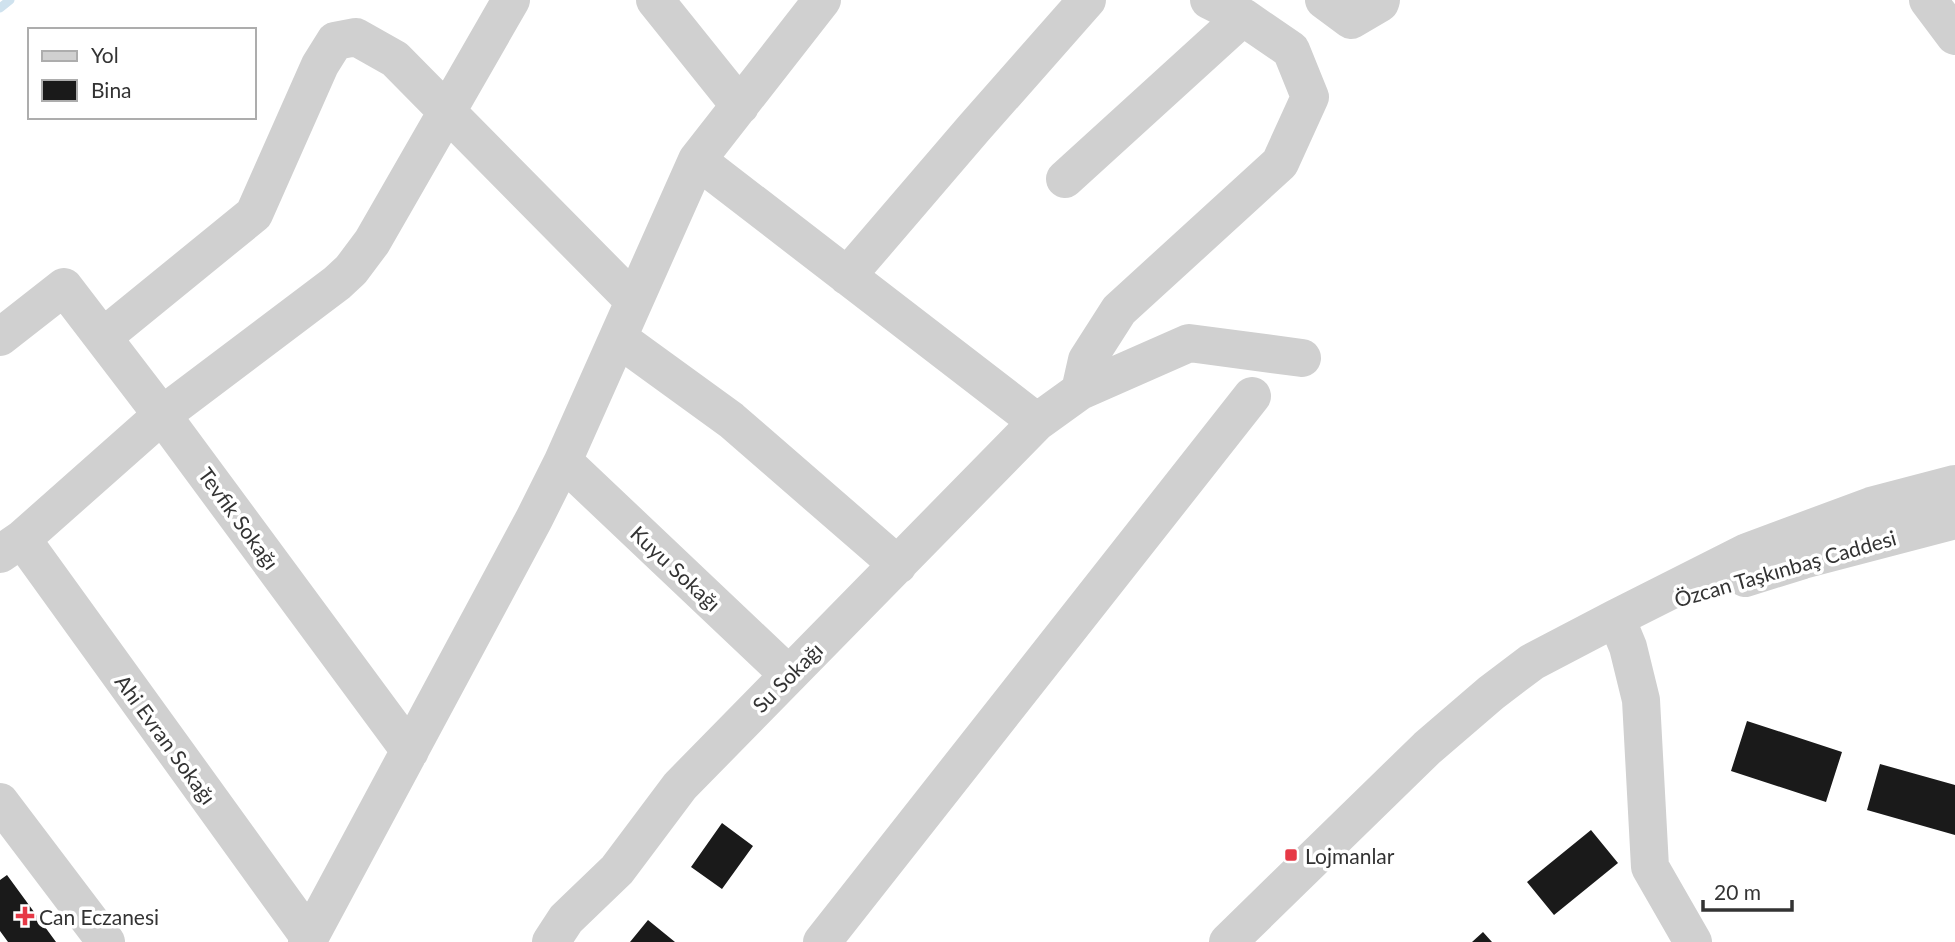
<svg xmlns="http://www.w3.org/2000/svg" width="1955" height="942" font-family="Lato,sans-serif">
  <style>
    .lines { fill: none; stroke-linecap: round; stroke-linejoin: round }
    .stream { stroke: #cfe2ee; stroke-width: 9 }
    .building { fill: #1a1a1a }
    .minor { stroke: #d0d0d0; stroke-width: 38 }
    .poi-dot { fill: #e63946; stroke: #fff; stroke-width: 2.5 }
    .labels { text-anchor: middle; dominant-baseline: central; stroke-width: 7; stroke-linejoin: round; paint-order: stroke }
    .street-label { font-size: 21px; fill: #333; stroke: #fff }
    .poi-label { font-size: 21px; fill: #333; stroke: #fff; text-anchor: start }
  </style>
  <rect width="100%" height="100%" fill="#fff"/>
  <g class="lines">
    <path class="stream" d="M0,8L10,0"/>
  </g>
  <path class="building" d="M1747,721L1842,752L1826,802L1731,771Z
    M1880,764L1955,785V835L1867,810Z
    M722,823L753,846L722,889L691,867Z
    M1591,830L1618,863L1554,915L1527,882Z
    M7,875L56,942H8L0,931V880Z
    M648,920L675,942H630Z
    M1483,932L1492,942H1472Z"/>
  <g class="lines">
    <path class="minor" d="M655,0L740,106
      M1324,0L1351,20L1380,3L1381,0
      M1928,0L1955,36
      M697,160L1037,422L1080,391L1189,343L1302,358
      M1065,179L1243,17
      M847,276L974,128L1087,0
      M0,337L64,287L162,415L410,751
      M103,337L254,214L320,65L335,41L356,37L395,59L634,301
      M618,338L731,420L898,565
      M1080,391L1087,360L1119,310L1280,163L1310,97L1291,50L1243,17L1209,0
      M563,461L789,675
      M22,539L310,938
      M0,554L22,539L162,415L337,283L351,270L372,242L511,0
      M1745,578L1803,560L1955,520
      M1616,618L1628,647L1641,700L1650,867L1693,942
      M0,802L106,942
      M307,942L534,519L563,461L697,160L822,0
      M551,942L566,919L617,870L680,786L1037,422
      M822,942L1252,396
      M1228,942L1427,748L1491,693L1532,662L1616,618L1747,552L1871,506L1955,484"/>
  </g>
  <g class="poi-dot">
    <rect x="1284" y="848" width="14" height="14" rx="3.5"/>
    <path d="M21.5 905.5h7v7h7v7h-7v7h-7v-7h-7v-7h7z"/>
  </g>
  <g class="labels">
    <g class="street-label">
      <text transform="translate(239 518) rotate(54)">Tevfik Sokağı</text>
      <text transform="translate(676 568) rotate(43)">Kuyu Sokağı</text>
      <text transform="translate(1785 568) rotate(-16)">Özcan Taşkınbaş Caddesi</text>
      <text transform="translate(787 677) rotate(-45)">Su Sokağı</text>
      <text transform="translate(166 739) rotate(54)">Ahi Evran Sokağı</text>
    </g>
    <g class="poi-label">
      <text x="1305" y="855">Lojmanlar</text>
      <text x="39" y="916">Can Eczanesi</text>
    </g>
  </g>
  <rect x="28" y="28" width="228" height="91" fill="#ffffff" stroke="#adadad" stroke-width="2"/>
  <rect x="42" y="51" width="35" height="10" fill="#d0d0d0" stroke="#adadad" stroke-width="2"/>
  <text x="91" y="63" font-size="21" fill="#333333">Yol</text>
  <rect x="42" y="80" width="35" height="21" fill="#1a1a1a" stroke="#adadad" stroke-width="2"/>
  <text x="91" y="98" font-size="21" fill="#333333">Bina</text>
  <path d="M1703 900v10h89v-10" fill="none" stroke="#333333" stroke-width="3.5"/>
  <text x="1714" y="900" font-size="21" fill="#333333" stroke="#ffffff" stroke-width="5" paint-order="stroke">20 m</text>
</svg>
